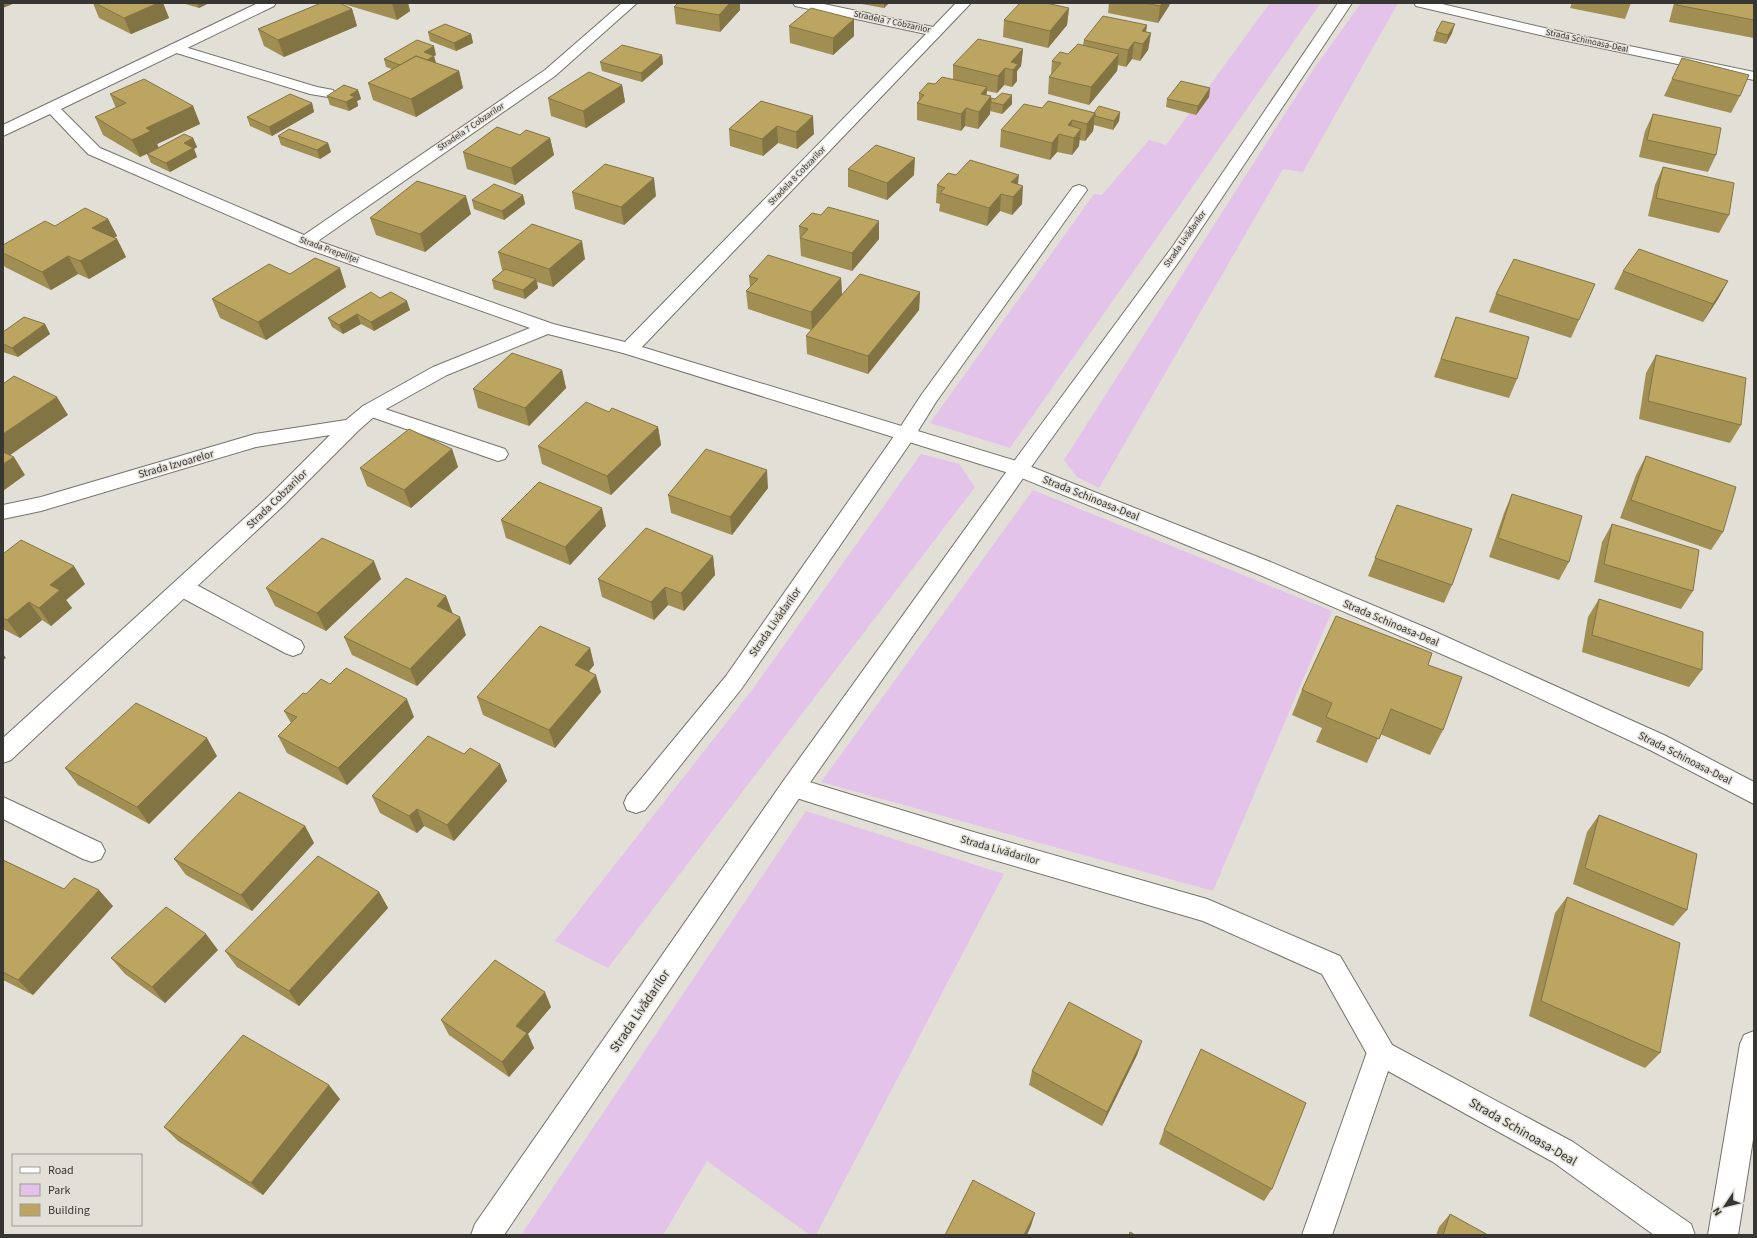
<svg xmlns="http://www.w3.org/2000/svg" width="1757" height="1238" font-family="'Source Sans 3',sans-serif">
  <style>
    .green { fill: #e3c3e9 }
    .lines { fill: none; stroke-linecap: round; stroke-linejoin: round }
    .service-casing { stroke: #76736b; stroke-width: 2 }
    .minor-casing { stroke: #76736b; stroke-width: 2 }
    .tertiary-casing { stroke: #76736b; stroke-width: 2 }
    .service { fill: #fff; fill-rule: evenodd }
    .minor { fill: #fff; fill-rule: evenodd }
    .tertiary { fill: #fff; fill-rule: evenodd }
    .wall { fill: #a18e53 }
    .shaded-wall { fill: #837444 }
    .building { fill: #bba561; stroke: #837444 }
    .labels { text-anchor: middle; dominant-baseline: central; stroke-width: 3; stroke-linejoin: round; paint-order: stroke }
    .far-street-label { font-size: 9px; fill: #373633; stroke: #e2dfd7 }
    .street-label { font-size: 11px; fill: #373633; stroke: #e2dfd7 }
    .near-street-label { font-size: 13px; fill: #373633; stroke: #e2dfd7 }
  </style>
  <rect width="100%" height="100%" fill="#e2dfd7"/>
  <path class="green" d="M1270,3L1320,4L1010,448L930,423L1094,194L1102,195L1149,140L1166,145Z
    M1361,3H1398L1303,172L1283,169L1099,488L1077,477L1064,460L1313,70Z
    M921,454L959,464L975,487L608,968L555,941L752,690Z
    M1033,490L1332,611L1213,891L821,782Z
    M806,811L1004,874L816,1235H810L707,1161L663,1235H521Z"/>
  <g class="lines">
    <defs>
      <path id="service" d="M1414,3H1438L1553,30L1754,72V80L1553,38L1416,6Z
        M175,44L317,87L333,90L335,93L333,96L328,97L310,94L170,51L168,48L170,45Z
        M1079,185L1085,187L1087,190L936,402L913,439L742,688L645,810L636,813L627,810L624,803L627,796L726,676L899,429L922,394L1073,187Z
        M370,404L505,449L508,454L505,459L498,461L363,414L360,410L363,406Z
        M1019,462L1268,561L1429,629L1666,736L1754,782V804L1650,750L1492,676L1253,572L1012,474L1009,469L1012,464Z
        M183,580L191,582L301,641L304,647L301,653L293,656L285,653L175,594L172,588L175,582Z
        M793,777L970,831L1207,899L1340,956L1391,1043L1395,1052L1391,1061L1381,1065L1371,1061L1322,974L1203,921L970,853L784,794L781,787L784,780Z
        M3,797L101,843L105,851L101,859L92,862L83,859L3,819Z"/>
      <path id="minor" d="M258,3H276L274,6L61,109L100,148L304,235L545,70L622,3H637L555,76L318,241L553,324L625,342L926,34L800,7L795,6L793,3H819L933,27L956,3H971L642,347L1026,464L1029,469L1026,474L1019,476L1012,474L623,353L548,334L447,375L377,414L359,430L283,506L11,760L3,763V738L269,496L330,435L256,447L41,511L3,519V505L41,497L255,434L346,420L363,406L433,367L530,328L299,246L88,154L50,114L3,136V125Z
        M1754,1031V1133L1738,1235H1708L1740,1044L1744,1035Z
        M1381,1039L1573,1142L1691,1224L1695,1235H1654L1553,1162L1388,1071L1332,1235H1302L1367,1052L1371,1043Z"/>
      <path id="tertiary" d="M1338,3H1352L1185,253L1026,474L802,794L504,1235H471L475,1224L784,780L1012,464L1173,246Z"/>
    </defs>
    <use href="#service" class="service-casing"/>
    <use href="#minor" class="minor-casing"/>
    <use href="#tertiary" class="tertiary-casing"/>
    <use href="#service" class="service"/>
    <use href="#minor" class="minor"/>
    <use href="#tertiary" class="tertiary"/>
  </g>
  <path class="wall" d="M93,3H163L169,18L131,34L99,18Z
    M182,3H209L199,8Z
    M321,3H408L410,11L397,20L340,3L352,9L357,26L284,57L264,46L258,29Z
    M678,3H740V10L720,32L676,24L674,7Z
    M856,3H889L884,8Z
    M1109,3H1170L1169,6L1158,23L1108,13Z
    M1572,3H1631L1625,19L1570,8Z
    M1674,3H1754V38L1669,22Z
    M1069,8L1067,25L1048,48L1003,37L1004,20Z
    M854,19V36L833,55L790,43L789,26Z
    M1147,25L1146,32L1151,33L1148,50L1140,61L1132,59L1126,67L1118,65L1117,71L1089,105L1048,94L1049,77L1051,75L1052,61L1068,54L1083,45L1084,40Z
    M428,32L471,34L473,43L456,51L430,41Z
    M1436,32L1452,33L1446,44L1433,41Z
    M1023,49L1021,66L1017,71V81L1012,87L1004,85L997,93L987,91L986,95L991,98L1012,104L1002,114L990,111V114L978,129L965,126L961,131L917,120V103L919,101V93L935,84L953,79V65Z
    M436,55L434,56L436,63L459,71L463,88L416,117L373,100L368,83L392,69L386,67L384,59Z
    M662,55L663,64L642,82L602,71L600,62Z
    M1672,79L1740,96L1731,113L1664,96Z
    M622,85L625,102L586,128L551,116L548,98Z
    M1210,88L1209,97L1196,115L1166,107L1167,99Z
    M358,90L361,99L357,101L358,106L349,111L330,105L327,96Z
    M110,94L193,106L200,124L157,144L158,148L193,138L197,147L194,149L197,157L170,172L151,163L147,154L149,153L140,157L103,135L95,117L116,108Z
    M761,101L814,134L797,149L778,143L763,156L730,146L729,129Z
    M312,103L314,112L272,136L250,126L247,117Z
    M1042,108L1094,113L1120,112L1119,121L1113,130L1094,125L1093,131L1085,141L1079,140V146L1072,155L1057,152L1050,160L1000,147L1001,130Z
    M1653,114L1716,155L1708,172L1639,157L1645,131Z
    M520,135L550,138L554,155L515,185L467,169L463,152Z
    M278,136L328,143L331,152L320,159L281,145Z
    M1663,167L1729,215L1719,233L1648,216L1655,185Z
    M848,169L914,175L887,200L848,187Z
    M956,175L1018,184L1022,204L1012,215L1000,211L987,226L939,211L940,204L936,203L937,185Z
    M572,192L656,196L624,225L575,209Z
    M523,195L525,204L504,220L474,209L472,200Z
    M471,214L425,252L376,235L370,218Z
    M108,219L117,236L114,238L117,239L126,257L89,279L78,274L51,290L5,267L3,264V245L55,226Z
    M799,226L879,239L852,271L801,256Z
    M498,252L585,259L553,287L537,282L538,288L525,299L494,289L492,280L503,270H502Z
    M1623,271L1728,281L1718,299L1703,322L1614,289Z
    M290,274L346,287L266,340L220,318L212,299Z
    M749,276L841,278L842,294L920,292L919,310L868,374L807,354L806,336L811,330L748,309L746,291L750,287Z
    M1496,294L1579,320L1571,338L1489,312Z
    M380,298L410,310L374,331L361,324L343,334L332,327L328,318Z
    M1456,317L1517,379L1509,398L1434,377Z
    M45,324L50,334L18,357L3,352V332Z
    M1656,355L1741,425L1730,443L1639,419L1646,373Z
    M562,370L566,388L529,426L478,408L473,389Z
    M609,412L658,427L661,445L611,495L542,464L538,446Z
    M452,449L458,467L411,508L367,486L360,468Z
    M1646,456L1723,532L1711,550L1620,518L1636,475Z
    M768,488L732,535L671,513L668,495Z
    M1512,494L1569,562L1559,580L1489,557L1504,513Z
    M1397,505L1452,585L1444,603L1368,576Z
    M501,520L606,526L570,565L506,538Z
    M1612,524L1693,591L1681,609L1594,582L1602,542Z
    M3,554L85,584L66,600L72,608L51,626L42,620L20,638L3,629Z
    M713,556L715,575L684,611L668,605L654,620L602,597L598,579Z
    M381,579L326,631L275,606L266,588Z
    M446,596L452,614L466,635L417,686L352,655L344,637Z
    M1599,599L1702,670L1689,687L1582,652L1588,617Z
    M590,648L594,665L589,671L601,692L555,748L483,715L477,697Z
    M1428,665L1443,730L1430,755L1380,734L1367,763L1316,742L1322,728L1292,715L1302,690Z
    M330,684L414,717L347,785L287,753L278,736L291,723L284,711L306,694Z
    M464,754L500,764L507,781L454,841L424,826L417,833L380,813L372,796Z
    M217,756L149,824L78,785L65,768Z
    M1599,815L1687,910L1673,926L1573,884L1587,832Z
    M305,826L314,843L252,911L186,875L174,859Z
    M3,860L64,889L113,906L33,995L3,980Z
    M379,892L388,908L299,1006L237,967L225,951Z
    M1567,897L1660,1053L1645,1068L1529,1016L1555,913Z
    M218,950L165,1003L125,974L111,958Z
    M551,1007L528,1034L534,1048L509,1077L449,1035L441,1020Z
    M1142,1041L1137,1055L1102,1126L1029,1085L1032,1071Z
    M340,1099L263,1195L178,1141L164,1127Z
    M1164,1130L1272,1189L1264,1201L1159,1144Z
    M1450,1214L1488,1235H1436L1439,1227Z"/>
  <path class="shaded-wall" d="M3,3H15L3,8Z
    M158,3H163L169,18L131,34L124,18Z
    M197,3H209L199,8Z
    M392,3H408L410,11L397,20Z
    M730,3H740V10L720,32L719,15Z
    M884,3H889L884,8Z
    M1163,3H1170L1169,6L1158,23L1160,6Z
    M1069,8L1067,25L1048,48L1050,31Z
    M352,9L357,26L284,57L278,40Z
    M854,19V36L833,55V38Z
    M1455,24L1452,33L1446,44L1448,35Z
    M1147,25L1144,42L1142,31Z
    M1151,33L1148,50L1140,61L1143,44Z
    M471,34L473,43L456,51L454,43Z
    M1134,42L1132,59L1126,67L1128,50Z
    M434,46L436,55L434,56L436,64L427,70L424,52Z
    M1023,49L1021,66L1017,71V81L1012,87L1013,70L1011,62Z
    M1119,54L1117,71L1089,105L1091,87Z
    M662,55L663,64L642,82L641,73Z
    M1005,68L1004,85L997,93L998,76Z
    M459,71L463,88L416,117L411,99Z
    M622,85L625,102L586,128L583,111Z
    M987,87L986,103L991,96L990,114L978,129L979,112L981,94Z
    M1210,88L1209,97L1196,115L1198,106Z
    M358,90L361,99L357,101L358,106L349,111L346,102L350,95Z
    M1012,95V104L1002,114L1003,105Z
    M312,103L314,112L272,136L269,127Z
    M193,106L200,124L157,144L159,148L140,157L132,140L146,128Z
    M966,108L965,126L961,131V114Z
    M1120,112L1119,121L1113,130L1114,121Z
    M1095,113L1093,131L1085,141L1087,124Z
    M813,116L814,134L797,149L796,132Z
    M1072,120L1070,137L1068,125Z
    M777,126L778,143L763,156L762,139Z
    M1081,129L1079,146L1072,155L1074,138Z
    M1059,134L1057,152L1050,160L1052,143Z
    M193,138L197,147L194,149L197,157L170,172L166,163L184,143Z
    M550,138L554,155L515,185L511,168Z
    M328,143L331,152L320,159L317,150Z
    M915,158L914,175L887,200V183Z
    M1019,175L1017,192L1011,182Z
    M654,178L656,196L624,225L621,207Z
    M1023,186L1022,204L1012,215L1013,197Z
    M1001,194L1000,211L987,226L989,208Z
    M523,195L525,204L504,220L502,211Z
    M466,196L471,214L425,252L420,234Z
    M108,219L117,236L101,246L92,228Z
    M879,221V239L852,271V253Z
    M117,239L126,257L89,279L80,261Z
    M582,241L585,259L553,287L549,269Z
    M68,256L78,274L51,290L42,272Z
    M340,268L346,287L266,340L258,322Z
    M841,278L842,296L812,330L811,312Z
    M536,279L538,288L525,299L523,290Z
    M1728,281L1718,299L1703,322L1713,304Z
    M920,292L919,310L868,374V356Z
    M407,301L410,310L374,331L371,322Z
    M357,314L361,324L343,334L339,325Z
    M45,324L50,334L18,357L12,348Z
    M562,370L566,388L529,426L525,408Z
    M57,397L68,415L3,460V434Z
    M658,427L661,445L611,495L607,476Z
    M452,449L458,467L411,508L404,490Z
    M14,457L25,475L3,491V464Z
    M767,470L768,488L732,535L730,517Z
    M602,508L606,526L570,565L565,547Z
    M713,556L715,575L684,611L681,593Z
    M374,561L381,579L326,631L317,613Z
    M74,566L85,584L66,600L72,608L51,626L39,608L50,585Z
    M665,587L668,605L654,620L651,602Z
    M446,596L453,614L437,606Z
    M29,602L42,620L20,638L7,620Z
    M460,617L466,635L417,686L410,669Z
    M590,648L594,665L579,683L575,665Z
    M3,654L6,658L3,660Z
    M596,675L601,692L555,748L549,730Z
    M407,699L414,717L347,785L338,768Z
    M207,738L217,756L149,824L137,807Z
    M500,764L507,781L454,841L447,825Z
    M417,809L424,826L417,833L409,816Z
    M305,826L314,843L252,911L241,895Z
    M99,890L113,906L33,995L18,980Z
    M379,892L388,908L299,1006L289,991Z
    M206,934L218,950L165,1003L152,987Z
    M545,992L551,1007L528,1034L534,1048L509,1077L502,1062L516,1026Z
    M1142,1041L1137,1055L1102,1126L1107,1112Z
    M329,1085L340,1099L263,1195L251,1183Z
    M1035,1213L1031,1226L1027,1235H1024Z"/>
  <path class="building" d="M95,3H158L124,18Z
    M321,3H340L352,9L278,40L258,29Z
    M678,3H730L719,15L674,7Z
    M1020,3H1046L1069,8L1050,31L1004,20Z
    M1144,3H1163L1160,6Z
    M1677,3H1754V20L1677,5Z
    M811,8L854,19L833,38L789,26Z
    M1103,16L1147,25L1142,31L1151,33L1143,44L1134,42L1128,50L1084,40Z
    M1442,21L1455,24L1448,35L1436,32Z
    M445,24L471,34L454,43L428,32Z
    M978,39L1023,49L1011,62L1018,64L1013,70L1005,68L998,76L953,65Z
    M417,40L434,46L424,52L434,56L427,60L416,56L400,65L384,59Z
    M1078,44L1119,54L1091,87L1049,77L1061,63L1052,61L1060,52L1068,54Z
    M622,45L662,55L641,73L600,62Z
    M416,56L459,71L411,99L368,83Z
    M1682,58L1749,75L1740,96L1672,79Z
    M589,72L622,85L583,111L548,98Z
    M942,77L987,87L981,94L991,96L979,112L966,108L961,114L917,103L924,95L919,93L928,83L935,84Z
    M144,79L193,106L146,128L151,131L132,140L95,117L126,103L110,94Z
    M1181,81L1210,88L1198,106L1167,99Z
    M344,85L358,90L350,95L355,97L346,102L327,96Z
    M1002,93L1012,95L1003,105L991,102V98L995,99Z
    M290,94L312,103L269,127L247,117Z
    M761,101L813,116L796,132L777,126L762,139L729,129Z
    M1048,101L1095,113L1087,124L1072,120L1068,125L1081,129L1074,138L1059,134L1052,143L1001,130L1024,104L1042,108Z
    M1099,106L1120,112L1114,121L1095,116V113H1094Z
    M1653,114L1721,128L1716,155L1647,140Z
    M497,127L520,135L526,130L550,138L511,168L463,152Z
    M289,129L328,143L317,150L278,136Z
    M184,134L193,138L184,143L193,148L166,163L147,154Z
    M876,145L915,158L887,183L848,169Z
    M970,160L1019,175L1011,182L1023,186L1013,197L1001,194L989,208L940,193L945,188L937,185L948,173L956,175Z
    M605,164L654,178L621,207L572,192Z
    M1663,167L1734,183L1729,215L1656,198Z
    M417,181L466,196L420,234L370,218Z
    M494,184L523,195L502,211L472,200Z
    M828,207L879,221L852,253L800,238L808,229L799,226L812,213L821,215Z
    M85,208L108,219L92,228L117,239L80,261L68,256L42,272L3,253V245L45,221L55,226Z
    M532,224L582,241L549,269L498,252Z
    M1639,249L1728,281L1713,304L1623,271Z
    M768,255L841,278L811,312L746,291L758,279L749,276Z
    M315,258L340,268L258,322L212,299L269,264L290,274Z
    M1514,259L1595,284L1579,320L1496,294Z
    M505,269L536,279L523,290L492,280Z
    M860,274L920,292L868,356L806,336Z
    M371,292L380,298L391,292L407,301L371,322L357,314L339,325L328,318Z
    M24,317L45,324L12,348L3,344V332Z
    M1456,317L1529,337L1517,379L1441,359Z
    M512,353L562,370L525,408L473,389Z
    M1656,355L1746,378L1741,425L1648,401Z
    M14,376L57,397L3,434V384Z
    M586,402L609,412L612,408L658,427L607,476L538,446Z
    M409,429L452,449L404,490L360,468Z
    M706,449L767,470L730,517L668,495Z
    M3,452L14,457L3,464Z
    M1646,456L1736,487L1723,532L1631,500Z
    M539,482L602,508L565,547L501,520Z
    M1512,494L1582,516L1569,562L1498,538Z
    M1397,505L1472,529L1452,585L1375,558Z
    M1612,524L1699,550L1693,591L1604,564Z
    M646,528L713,556L681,593L665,587L651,602L598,579Z
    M322,538L374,561L317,613L266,588Z
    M21,540L74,566L50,585L60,590L39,608L29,602L7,620L3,618V554Z
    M406,578L446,596L437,606L460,617L410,669L344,637Z
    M1599,599L1703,632L1702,670L1592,635Z
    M1336,616L1432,653L1428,665L1462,677L1443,730L1391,709L1379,739L1326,717L1332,703L1302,690Z
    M540,626L590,648L575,665L596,675L549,730L477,697Z
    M346,668L407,699L338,768L278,736L297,717L284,711L303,693L306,694L321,679L330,684Z
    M136,703L207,738L137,807L65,768Z
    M428,736L464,754L470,748L500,764L447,825L417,809L409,816L372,796Z
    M239,792L305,826L241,895L174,859Z
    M1599,815L1697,854L1687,910L1585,868Z
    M318,856L379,892L289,991L225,951Z
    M3,860L64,889L74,878L99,890L18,980L3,972Z
    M1567,897L1680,943L1660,1053L1541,1001Z
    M166,907L206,934L152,987L111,958Z
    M495,960L545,992L516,1026L527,1033L502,1062L441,1020Z
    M1069,1002L1142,1041L1107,1112L1032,1071Z
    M243,1035L329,1085L251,1183L164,1127Z
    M1201,1049L1306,1103L1272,1189L1164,1130Z
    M973,1180L1035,1213L1024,1235H945Z
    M1450,1214L1488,1235H1443Z
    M1130,1232L1135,1235H1129Z"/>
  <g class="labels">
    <g class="far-street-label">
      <text transform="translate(892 22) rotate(12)">Stradela 7 Cobzarilor</text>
      <text transform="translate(1587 41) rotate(12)">Strada Schinoasa-Deal</text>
      <text transform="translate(471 127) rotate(-34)">Stradela 7 Cobzarilor</text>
      <text transform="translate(797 176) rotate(-46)">Stradela 8 Cobzarilor</text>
      <text transform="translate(1185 239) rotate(-55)">Strada Livădarilor</text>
      <text transform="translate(329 250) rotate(20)">Strada Prepeliței</text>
    </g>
    <g class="street-label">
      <text transform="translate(176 464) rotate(-16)">Strada Izvoarelor</text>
      <text transform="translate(1091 498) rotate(22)">Strada Schinoasa-Deal</text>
      <text transform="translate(277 499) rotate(-44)">Strada Cobzarilor</text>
      <text transform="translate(775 622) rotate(-55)">Strada Livădarilor</text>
      <text transform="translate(1391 623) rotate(23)">Strada Schinoasa-Deal</text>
      <text transform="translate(1685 758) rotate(27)">Strada Schinoasa-Deal</text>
      <text transform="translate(1000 850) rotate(16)">Strada Livădarilor</text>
    </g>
    <g class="near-street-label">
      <text transform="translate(640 1011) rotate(-56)">Strada Livădarilor</text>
      <text transform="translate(1523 1132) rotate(30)">Strada Schinoasa-Deal</text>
    </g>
  </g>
  <rect width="1757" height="1238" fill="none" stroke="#373633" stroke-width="8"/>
  <rect x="12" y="1154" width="130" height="72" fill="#e2dfd7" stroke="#9e9b95"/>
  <rect x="20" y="1167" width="20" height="6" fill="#ffffff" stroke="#9e9b95"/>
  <text x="48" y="1174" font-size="12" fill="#373633">Road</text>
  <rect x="20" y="1184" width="20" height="12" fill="#e3c3e9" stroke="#9e9b95"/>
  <text x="48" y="1194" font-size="12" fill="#373633">Park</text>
  <rect x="20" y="1204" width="20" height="12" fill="#bba561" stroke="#9e9b95"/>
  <text x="48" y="1214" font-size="12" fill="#373633">Building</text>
  <g transform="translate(1725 1206) rotate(235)" stroke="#e2dfd7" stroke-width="3" paint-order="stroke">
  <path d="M0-3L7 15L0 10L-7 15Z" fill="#373633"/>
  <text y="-6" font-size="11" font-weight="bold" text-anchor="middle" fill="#373633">N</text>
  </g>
</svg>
